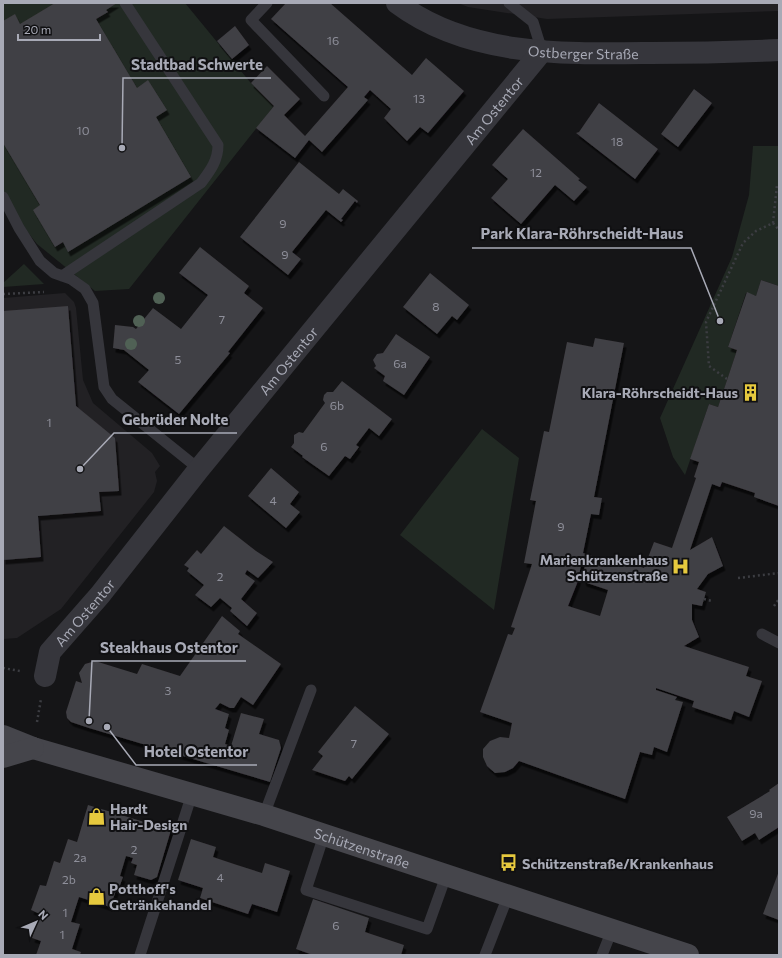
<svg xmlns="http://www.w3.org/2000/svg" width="782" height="958" font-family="Commissioner,sans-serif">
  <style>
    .built { fill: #222124 }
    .green { fill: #212923 }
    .building { fill: #403f44; fill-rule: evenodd; filter: url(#shadow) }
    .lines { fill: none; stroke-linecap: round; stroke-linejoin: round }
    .path { stroke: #3c3d42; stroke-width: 2.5; stroke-dasharray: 2 3; stroke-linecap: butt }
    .service { stroke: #36363c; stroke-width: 11 }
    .minor { stroke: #36363c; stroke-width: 22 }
    .secondary { stroke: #45454b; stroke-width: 22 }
    .tree { fill: #506155 }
    .labels { text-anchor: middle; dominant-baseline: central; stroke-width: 4; stroke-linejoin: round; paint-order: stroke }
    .number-label { font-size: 12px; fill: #8e8f9a }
    .street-label { font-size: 14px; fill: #a8aab6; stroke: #101012 }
    .poi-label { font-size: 14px; font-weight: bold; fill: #a8aab6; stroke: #101012; text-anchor: start }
    .leader { fill: none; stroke: #a8aab6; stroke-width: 1.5 }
    .callout-dot { fill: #a8aab6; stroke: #101012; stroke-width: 1.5 }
    .callout-label { font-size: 15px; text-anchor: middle; font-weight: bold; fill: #a8aab6; stroke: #101012; stroke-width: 4; stroke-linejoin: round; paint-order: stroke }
  </style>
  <defs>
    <filter id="shadow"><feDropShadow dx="2.5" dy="4.5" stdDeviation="0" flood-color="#0009"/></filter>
  </defs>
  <rect width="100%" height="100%" fill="#151517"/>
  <path class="built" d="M458,3H779V11L547,19L468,7Z
    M65,293L74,302L76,308L83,380L93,403L152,453L160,466L155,472L157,481L154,492L61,609L17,638L3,639V298Z"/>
  <path class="green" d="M3,3H185L250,82L274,106L129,289L95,291L37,244L19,221L3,190Z
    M753,146H779V286L761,280L756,296L746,293L728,347L737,350L718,407L709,404L685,475L673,457L660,418L732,257L749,195Z
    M24,264L44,284L3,287V283Z
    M482,429L519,458L494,610L400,535Z"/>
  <path class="building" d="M55,3H117L106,10L108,12L96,19L137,88L148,80L167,110L156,117L191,177L68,252L63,242L55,247L33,210L40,205L3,143V21L15,14L20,24Z
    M286,3H330L412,75L426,58L464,91L428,133L420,127L407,141L384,118L391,109L370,90L364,97L368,100L322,152L309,140L295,158L256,128L274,106L251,83L267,66L300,99L284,115L305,136L348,87L271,19Z
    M235,26L249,45L232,59L217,41Z
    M694,89L712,103L678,147L661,134Z
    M599,103L658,149L635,179L576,133L579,132Z
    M523,129L580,179L578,180L587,187L574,201L555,185L521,224L491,198L508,179L492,165Z
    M299,162L339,194L343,189L358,201L357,203L355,201L341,219L343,220L341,222L326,210L292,252L301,259L288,275L240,237Z
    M200,247L249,286L244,293L263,308L228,352L230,353L179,414L138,382L149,370L124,350L113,348L115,325L133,327L136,329L153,308L181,329L208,295L179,273Z
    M430,273L469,305L457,320L452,316L437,334L403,307Z
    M761,280L779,286V506L754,497L755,493L722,482L720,487L712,484L690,550L712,537L723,566L708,574L697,589L706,592L702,606L692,604V620L699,637L684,646L749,667L746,676L762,681L749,717L734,711L731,720L692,707L694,701L656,688V690L677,697L675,700L683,702L667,752L654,747L652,755L640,752L625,799L519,761L513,768L505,772L495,773L487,766L483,757V749L490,741L500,737L509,738L512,723L480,712L508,634L512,635L515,628L511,627L532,564L524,563L536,501L530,500L544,431L549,432L567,342L593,347L595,338L624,343L594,497L602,498L599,515L591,514L583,553L610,562L612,557L644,568L654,542L672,548L696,478L694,477L699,462L690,459L709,404L718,407L737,350L728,347L747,292L756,296ZM581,565L585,566L582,575L584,582L608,590L600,616L568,606L578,581Z
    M68,306L76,406L115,438L119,491L99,492L101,511L38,516L41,557L3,560V311Z
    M396,334L430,357L404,395L383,381L385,376L374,368L376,366L373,360L377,354L383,353Z
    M342,381L392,419L379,436L369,428L356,445L359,447L350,459L345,456L329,476L302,457L303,456L291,447L294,443V435L299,432L303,433L325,403L323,400L324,395L327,392H333Z
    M271,468L299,492L290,504L300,512L286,528L248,496Z
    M224,526L256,551L273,562L258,578L247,570L245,574L255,581L241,599L257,613L247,626L230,611L232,608L220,598L211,607L195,595L204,585L187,571L189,568L184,565L197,550L201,554Z
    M222,616L240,631L238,634L281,664L253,705L241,697L234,708H230L220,703L215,709L229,714L225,728L229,730L225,744L231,746L241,713L264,719L259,734L279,740L281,748L270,782L89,728L71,722L67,718L66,712L76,681L82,683L79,673L85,664L95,661L137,674L142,664L180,676Z
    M355,706L389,734L352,779L349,776L345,781L312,770L323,756L318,752Z
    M779,783V827L759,840L755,833L742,841L727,817L770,791L769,790Z
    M88,805L171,830L157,877L151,880L134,875L137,865L131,863L133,858L126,856L120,876L123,877L119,888H117L110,907L79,897L71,922L80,924L72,949L81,952L80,955H36L41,941L32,938L40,914L31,910L40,885L46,886L54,861L60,863L68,839L77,842Z
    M191,839L216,847L213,857L237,865L262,873L265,863L290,871L277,912L252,904L248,914L200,898L203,888L178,880Z
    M779,871V920L763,914Z
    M313,899L369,918L365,932L404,945L401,955H313L296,949Z"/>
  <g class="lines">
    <path class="path" d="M773,223L777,185H779
      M773,223L779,230
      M3,294L44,292
      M727,379L709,366L706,322L743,243L756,231L773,223
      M738,578L779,573
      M704,599L712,601
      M774,606L779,599
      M3,668L20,671
      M37,722L41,699"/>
    <path class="service" d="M267,3L251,20L324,96
      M509,3L533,22L542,51
      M3,197L19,228L40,261L54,273L71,279L85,289L93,303L104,387L112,399L199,469
      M62,276L201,183C210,171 218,161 218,145L125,3
      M762,634L779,643
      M264,815L311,690
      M324,835L306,890L427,929L446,876
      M140,955L192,794
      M485,955L508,896
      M602,955L612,930"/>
    <g class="minor">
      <path id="s1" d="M397,3C469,57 565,54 651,53C694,53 736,52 779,50"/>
      <path id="s2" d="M45,676L50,652L100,595L199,469L542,51"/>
    </g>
    <g class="secondary">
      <path id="s3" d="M3,736L33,748L264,815L688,955"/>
      <path d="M3,757L33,748"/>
    </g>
  </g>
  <g class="tree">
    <circle cx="159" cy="298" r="6"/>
    <circle cx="139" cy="321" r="6"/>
    <circle cx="131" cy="344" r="6"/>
  </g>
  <defs>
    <symbol id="building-bare" viewBox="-9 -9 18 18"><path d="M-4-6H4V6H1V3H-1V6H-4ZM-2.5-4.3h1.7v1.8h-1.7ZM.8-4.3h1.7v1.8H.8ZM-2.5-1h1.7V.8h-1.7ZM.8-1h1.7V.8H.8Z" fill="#e6c93e" stroke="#101012" stroke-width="2.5" paint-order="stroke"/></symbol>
    <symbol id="hospital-bare" viewBox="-9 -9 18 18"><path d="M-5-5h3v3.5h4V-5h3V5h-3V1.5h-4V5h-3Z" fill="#e6c93e" stroke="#101012" stroke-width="2.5" paint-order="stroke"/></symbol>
    <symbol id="shop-bare" viewBox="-9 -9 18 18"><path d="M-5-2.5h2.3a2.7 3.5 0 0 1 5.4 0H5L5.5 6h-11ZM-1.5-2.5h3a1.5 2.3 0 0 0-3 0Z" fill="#e6c93e" stroke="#101012" stroke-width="2.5" paint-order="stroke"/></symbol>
    <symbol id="bus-bare" viewBox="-9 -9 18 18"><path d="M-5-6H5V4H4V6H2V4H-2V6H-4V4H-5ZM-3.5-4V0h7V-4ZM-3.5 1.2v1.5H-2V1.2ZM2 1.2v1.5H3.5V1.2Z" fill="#e6c93e" stroke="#101012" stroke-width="2.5" paint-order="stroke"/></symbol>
  </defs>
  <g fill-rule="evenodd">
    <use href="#building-bare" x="738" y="380" width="25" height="25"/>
    <use href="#hospital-bare" x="668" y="554" width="25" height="25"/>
    <use href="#shop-bare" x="84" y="804" width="25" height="25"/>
    <use href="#bus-bare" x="496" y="850" width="25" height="25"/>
    <use href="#shop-bare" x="84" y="884" width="25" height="25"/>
  </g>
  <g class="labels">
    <g class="number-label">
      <text x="333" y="40">16</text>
      <text x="419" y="98">13</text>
      <text x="83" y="130">10</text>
      <text x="617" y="141">18</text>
      <text x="536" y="172">12</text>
      <text x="283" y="223">9</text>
      <text x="285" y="254">9</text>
      <text x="436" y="306">8</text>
      <text x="222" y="319">7</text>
      <text x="178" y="359">5</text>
      <text x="400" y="363">6a</text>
      <text x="337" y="405">6b</text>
      <text x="49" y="422">1</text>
      <text x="324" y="446">6</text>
      <text x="273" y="500">4</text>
      <text x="561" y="526">9</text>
      <text x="220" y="576">2</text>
      <text x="168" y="690">3</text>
      <text x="354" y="743">7</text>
      <text x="756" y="813">9a</text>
      <text x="134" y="849">2</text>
      <text x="80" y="857">2a</text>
      <text x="220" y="877">4</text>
      <text x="69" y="879">2b</text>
      <text x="65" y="912">1</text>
      <text x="336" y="925">6</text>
      <text x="62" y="934">1</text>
    </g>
    <g class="street-label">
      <text stroke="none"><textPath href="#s1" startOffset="196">Ostberger Straße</textPath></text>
      <text stroke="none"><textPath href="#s2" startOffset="725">Am Ostentor</textPath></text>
      <text stroke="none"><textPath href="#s2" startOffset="401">Am Ostentor</textPath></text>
      <text stroke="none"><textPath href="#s2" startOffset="77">Am Ostentor</textPath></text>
      <text stroke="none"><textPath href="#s3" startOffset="376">Schützenstraße</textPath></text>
    </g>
    <g class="poi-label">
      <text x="738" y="392" text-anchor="end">Klara-Röhrscheidt-Haus</text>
      <text x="668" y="559" text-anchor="end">Marienkrankenhaus<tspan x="668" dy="16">Schützenstraße</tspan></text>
      <text x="110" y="808">Hardt<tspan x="110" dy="16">Hair-Design</tspan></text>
      <text x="522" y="863">Schützenstraße/Krankenhaus</text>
      <text x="109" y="888">Potthoff's<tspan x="109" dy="16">Getränkehandel</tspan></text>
    </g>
  </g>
  <path class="leader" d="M122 148L123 78H271M720 321L691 248H472M80 469L114 433H237M89 721L92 661H246M107 727L136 765H257"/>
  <g class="callout-dot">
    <circle cx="122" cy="148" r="4"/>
    <circle cx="720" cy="321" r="4"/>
    <circle cx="80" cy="469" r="4"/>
    <circle cx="89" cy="721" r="4"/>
    <circle cx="107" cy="727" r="4"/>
  </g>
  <g class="callout-label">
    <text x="197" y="70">Stadtbad Schwerte</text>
    <text x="582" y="239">Park Klara-Röhrscheidt-Haus</text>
    <text x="175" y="425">Gebrüder Nolte</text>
    <text x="169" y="653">Steakhaus Ostentor</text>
    <text x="196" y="757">Hotel Ostentor</text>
  </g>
  <rect width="782" height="958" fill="none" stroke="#a8aab6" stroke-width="8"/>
  <g transform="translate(36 922) rotate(46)" stroke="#101012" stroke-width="3" paint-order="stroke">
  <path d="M0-3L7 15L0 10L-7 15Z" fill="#a8aab6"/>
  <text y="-6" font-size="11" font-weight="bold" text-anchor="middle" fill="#a8aab6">N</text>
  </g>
  <path d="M18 34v6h82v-6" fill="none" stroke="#a8aab6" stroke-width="2"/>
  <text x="24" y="34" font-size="12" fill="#a8aab6" stroke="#101012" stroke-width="3" paint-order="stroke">20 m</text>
</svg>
